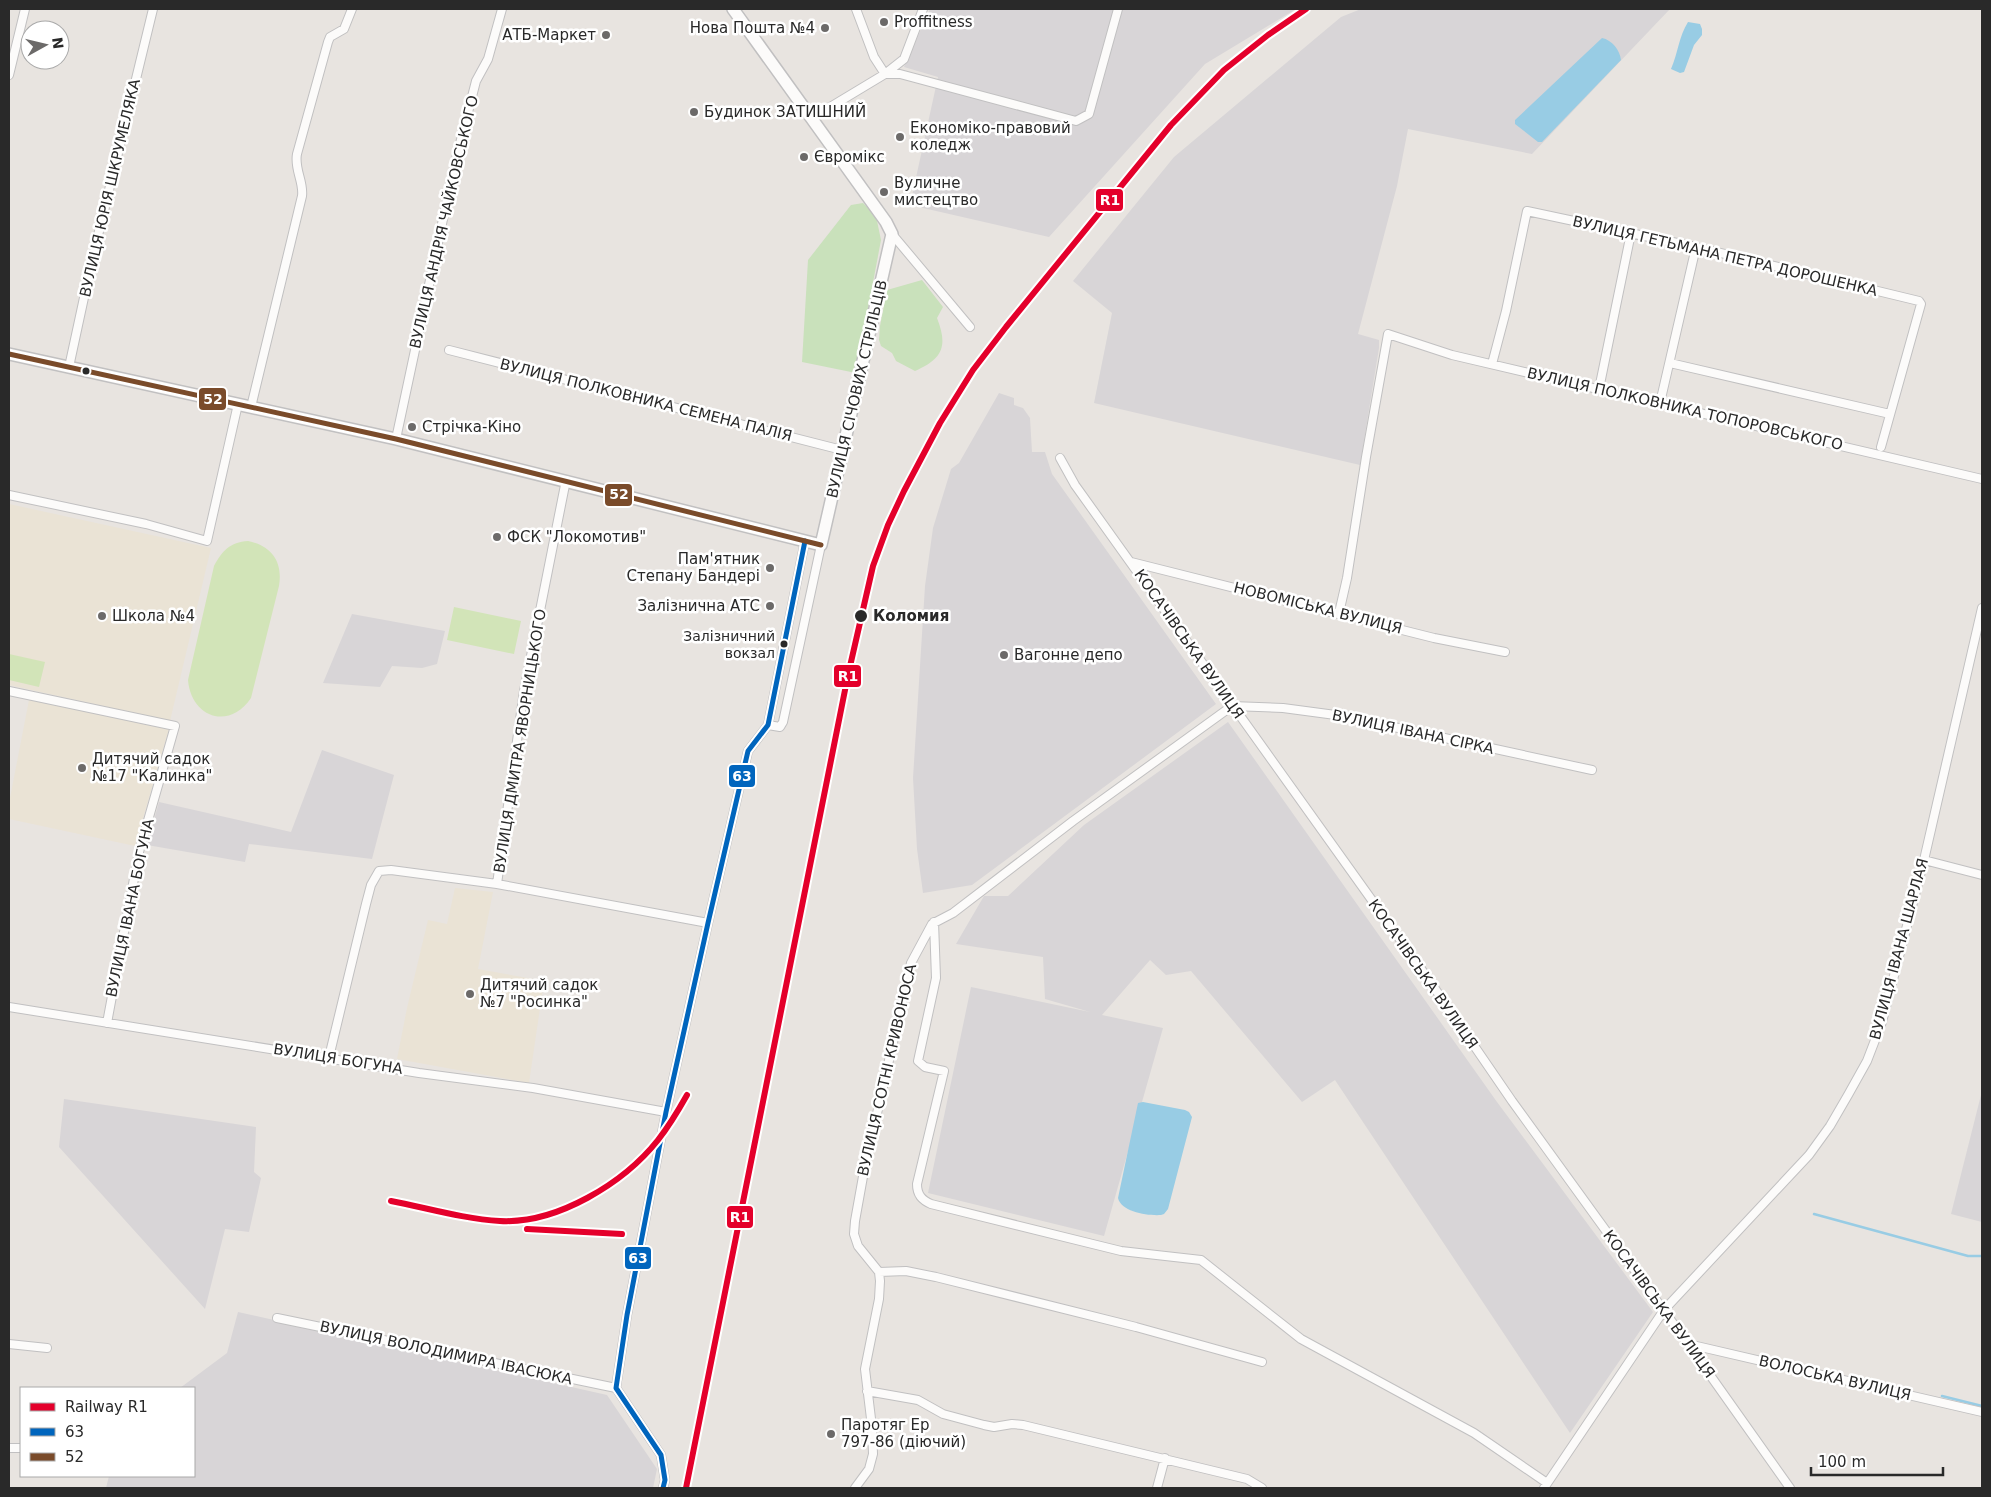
<svg xmlns="http://www.w3.org/2000/svg" width="1991" height="1497" font-family="'DejaVu Sans',sans-serif">
  <style>
    .industrial { fill: #d8d5d7 }
    .education { fill: #eae3d5 }
    .green { fill: #c9e1bb }
    .pitch { fill: #d2e4b8 }
    .water { fill: #98cce4 }
    .lines { fill: none; stroke-linecap: round; stroke-linejoin: round }
    .stream { stroke: #98cce4; stroke-width: 2.5 }
    .street-casing { stroke: #c1c0c1; stroke-width: 10 }
    .secondary-casing { stroke: #c1c0c1; stroke-width: 14 }
    .street { stroke: #fcfbfa; stroke-width: 8 }
    .secondary { stroke: #fcfbfa; stroke-width: 11 }
    .bus-1-casing { stroke: #fff; stroke-width: 9 }
    .bus-2-casing { stroke: #fff; stroke-width: 9 }
    .bus-1 { stroke: #0065bd; stroke-width: 5 }
    .bus-2 { stroke: #7a4b2a; stroke-width: 5 }
    .rail-1-casing { stroke: #fff; stroke-width: 10 }
    .rail-1 { stroke: #e4002b; stroke-width: 6 }
    .poi-dot { fill: #6c6a69; stroke: #fff; stroke-width: 2 }
    .bus-dot { fill: #292929; stroke: #fff; stroke-width: 2 }
    .labels { text-anchor: middle; dominant-baseline: central; stroke-width: 5; stroke-linejoin: round; paint-order: stroke }
    .bus-label { font-size: 14px; fill: #292929; stroke: #fff; text-anchor: end }
    .poi-label { font-size: 15px; fill: #292929; stroke: #fff; text-anchor: start }
    .street-label { font-size: 15px; fill: #292929; stroke: #fff }
    .stop-label { font-size: 15px; font-weight: bold; fill: #292929; stroke: #fff; text-anchor: start }
    .line-badge { stroke: #fff; stroke-width: 2 }
    .badge-label { font-size: 14px; text-anchor: middle; font-weight: bold; fill: #fff }
  </style>
  <rect width="100%" height="100%" fill="#e8e4e0"/>
  <path class="industrial" d="M930,9H1296L1205,64L1049,237L910,205L938,77L904,67Z
    M1361,9H1670L1532,154L1408,129L1397,186L1358,334L1379,340V348L1360,465L1094,403L1112,313L1073,281L1174,157L1341,17Z
    M999,393L1014,398V405L1023,408L1030,418L1032,452H1045L1052,474L1216,704L972,885L923,893L917,849L913,778L925,586L933,528L951,469L959,463Z
    M352,614L445,631L437,664L422,668L392,666L380,687L323,683Z
    M1228,722L1497,1102L1653,1312L1570,1433L1335,1080L1302,1102L1191,971L1166,975L1150,960L1102,1015L1163,1028L1104,1236L928,1193L971,987L1090,1012L1045,999L1043,957L956,944L984,896H1008L1084,825Z
    M322,750L394,775L372,859L249,844L245,862L147,845L159,802L291,832Z
    M1982,1091V1222L1951,1214Z
    M64,1099L256,1127L254,1172L261,1178L249,1232L225,1229L205,1309L59,1147Z
    M238,1312L607,1395L657,1469L653,1488H106L109,1476H194V1388H180L227,1353Z"/>
  <path class="education" d="M9,504L211,548L170,721L9,685Z
    M29,700L169,729L135,846L9,819V803Z
    M455,888L493,892L478,969L544,981L529,1083L397,1059L407,1008L428,920L447,924Z"/>
  <path class="green" d="M863,203L876,216L881,240L856,373L802,362L808,260L851,205Z
    M922,280L943,307L937,318C948,346 943,359 915,371L896,361L892,353L881,346L879,340L880,326L887,290Z"/>
  <path class="pitch" d="M248,541C272,546 283,562 279,586L251,698C229,731 191,717 188,680L214,566C222,551 230,542 248,541Z
    M454,607L521,621L514,654L447,640Z
    M9,654L45,662L39,687L9,680Z"/>
  <path class="water" d="M1688,22L1700,24L1702,29V35L1694,45L1684,72L1680,73L1671,69C1678,53 1679,36 1688,22Z
    M1602,38C1612,40 1620,50 1621,60L1542,142H1538L1515,124V120Z
    M1143,1102L1185,1110L1189,1112L1192,1117L1168,1209L1164,1214L1161,1215C1148,1216 1121,1212 1118,1198L1138,1103Z"/>
  <g class="lines">
    <path class="stream" d="M1814,1214L1968,1256H1982
      M1942,1396L1982,1406"/>
    <defs>
      <path id="street" d="M856,9L874,57L885,74H900L1076,121L1089,114L1118,9
        M9,75L25,9
        M812,118L885,74L904,59L923,9
        M892,234L970,327
        M449,350L842,450
        M1670,363L1890,414
        M1492,364L1506,311L1527,211L1696,247L1919,301L1921,304L1881,447
        M69,367L93,256L153,9
        M1599,389L1631,233
        M1660,403L1696,247
        M251,407L302,196C304,182 294,169 297,154L328,42L330,37L344,29L352,9
        M396,439L455,163L476,81L488,59L502,9
        M1060,458L1075,485L1429,980L1512,1101L1688,1344L1790,1488
        M9,495L146,524L207,541L238,404
        M1131,562L1434,638L1505,652
        M1339,613L1347,578L1366,457L1388,334L1452,355L1982,479
        M9,691L175,726L139,852L107,1023
        M1232,706L1283,708L1343,716L1592,770
        M768,725L780,727L783,722L821,545
        M1924,860L1982,875
        M497,884L524,691L566,480
        M934,922L936,978L918,1061L925,1067L944,1071L917,1184C917,1195 922,1200 931,1204L1121,1251L1201,1260L1301,1339L1474,1433L1547,1483
        M9,1007L419,1073L533,1088L666,1112
        M329,1057L366,904L371,885L379,871L391,870L497,884L708,923
        M879,1272L906,1271L936,1277L1136,1327L1262,1362
        M277,1318L616,1388
        M9,1344L47,1348
        M1688,1344L1982,1412
        M867,1391L918,1400L943,1414L984,1425L994,1427L1012,1424L1023,1425L1247,1479L1262,1488
        M9,1448H21
        M663,1488L665,1480L661,1455L616,1388L627,1315L666,1112L708,923L748,751L768,725L805,541
        M855,1488L869,1469L873,1454L872,1427L865,1369L879,1299L880,1281L879,1272L858,1246L854,1234L855,1221L864,1171L911,963L932,924L953,913L1073,821L1232,706
        M1157,1488L1165,1458
        M1544,1488L1664,1310L1809,1155L1830,1126L1848,1095L1867,1061L1882,1022L1924,860L1982,608"/>
      <path id="secondary" d="M9,354L396,439L821,545L892,234L886,222L733,9"/>
    </defs>
    <use href="#street" class="street-casing"/>
    <use href="#secondary" class="secondary-casing"/>
    <use href="#street" class="street"/>
    <use href="#secondary" class="secondary"/>
    <defs>
      <path id="bus-1" d="M663,1488L665,1480L661,1455L616,1388L627,1315L666,1112L708,923L748,751L768,725L805,541"/>
      <path id="bus-2" d="M9,354L396,439L821,545"/>
    </defs>
    <use href="#bus-1" class="bus-1-casing"/>
    <use href="#bus-2" class="bus-2-casing"/>
    <use href="#bus-1" class="bus-1"/>
    <use href="#bus-2" class="bus-2"/>
    <defs>
      <path id="rail-1" d="M391,1201C427,1208 464,1219 500,1221C557,1224 624,1183 658,1140C669,1126 678,1111 687,1095
        M527,1229L622,1234
        M686,1488L848,675L873,566L888,525L904,491L940,423L973,370L1006,327L1171,125L1224,70L1268,35L1306,9"/>
    </defs>
    <use href="#rail-1" class="rail-1-casing"/>
    <use href="#rail-1" class="rail-1"/>
  </g>
  <g class="poi-dot">
    <circle cx="884" cy="22" r="5"/>
    <circle cx="825" cy="28" r="5"/>
    <circle cx="606" cy="35" r="5"/>
    <circle cx="694" cy="112" r="5"/>
    <circle cx="900" cy="137" r="5"/>
    <circle cx="804" cy="157" r="5"/>
    <circle cx="884" cy="192" r="5"/>
    <circle cx="412" cy="427" r="5"/>
    <circle cx="497" cy="537" r="5"/>
    <circle cx="770" cy="568" r="5"/>
    <circle cx="770" cy="606" r="5"/>
    <circle cx="102" cy="616" r="5"/>
    <circle cx="1004" cy="655" r="5"/>
    <circle cx="82" cy="768" r="5"/>
    <circle cx="470" cy="994" r="5"/>
    <circle cx="831" cy="1434" r="5"/>
  </g>
  <g class="bus-dot">
    <circle cx="86" cy="371" r="4.5"/>
    <circle cx="861" cy="616" r="7"/>
    <circle cx="784" cy="644" r="4.5"/>
  </g>
  <g class="labels">
    <g class="bus-label">
      <text x="775" y="636">Залізничний<tspan x="775" dy="17">вокзал</tspan></text>
    </g>
    <g class="poi-label">
      <text x="894" y="22">Proffitness</text>
      <text x="815" y="28" text-anchor="end">Нова Пошта №4</text>
      <text x="596" y="35" text-anchor="end">АТБ-Маркет</text>
      <text x="704" y="112">Будинок ЗАТИШНИЙ</text>
      <text x="910" y="128">Економіко-правовий<tspan x="910" dy="17">коледж</tspan></text>
      <text x="814" y="157">Євромікс</text>
      <text x="894" y="183">Вуличне<tspan x="894" dy="17">мистецтво</tspan></text>
      <text x="422" y="427">Стрічка-Кіно</text>
      <text x="507" y="537">ФСК "Локомотив"</text>
      <text x="760" y="559" text-anchor="end">Пам'ятник<tspan x="760" dy="17">Степану Бандері</tspan></text>
      <text x="760" y="606" text-anchor="end">Залізнична АТС</text>
      <text x="112" y="616">Школа №4</text>
      <text x="1014" y="655">Вагонне депо</text>
      <text x="92" y="759">Дитячий садок<tspan x="92" dy="17">№17 "Калинка"</tspan></text>
      <text x="480" y="985">Дитячий садок<tspan x="480" dy="17">№7 "Росинка"</tspan></text>
      <text x="841" y="1425">Паротяг Ер<tspan x="841" dy="17">797-86 (діючий)</tspan></text>
    </g>
    <g class="street-label">
      <text transform="translate(110 188) rotate(-77)">ВУЛИЦЯ ЮРІЯ ШКРУМЕЛЯКА</text>
      <text transform="translate(444 222) rotate(-77)">ВУЛИЦЯ АНДРІЯ ЧАЙКОВСЬКОГО</text>
      <text transform="translate(1725 256) rotate(13)">ВУЛИЦЯ ГЕТЬМАНА ПЕТРА ДОРОШЕНКА</text>
      <text transform="translate(857 389) rotate(-77)">ВУЛИЦЯ СІЧОВИХ СТРІЛЬЦІВ</text>
      <text transform="translate(646 400) rotate(14)">ВУЛИЦЯ ПОЛКОВНИКА СЕМЕНА ПАЛІЯ</text>
      <text transform="translate(1685 409) rotate(13)">ВУЛИЦЯ ПОЛКОВНИКА ТОПОРОВСЬКОГО</text>
      <text transform="translate(1318 608) rotate(14)">НОВОМІСЬКА ВУЛИЦЯ</text>
      <text transform="translate(1189 644) rotate(55)">КОСАЧІВСЬКА ВУЛИЦЯ</text>
      <text transform="translate(1413 732) rotate(12)">ВУЛИЦЯ ІВАНА СІРКА</text>
      <text transform="translate(520 741) rotate(-81)">ВУЛИЦЯ ДМИТРА ЯВОРНИЦЬКОГО</text>
      <text transform="translate(130 908) rotate(-78)">ВУЛИЦЯ ІВАНА БОГУНА</text>
      <text transform="translate(1899 949) rotate(-75)">ВУЛИЦЯ ІВАНА ШАРЛАЯ</text>
      <text transform="translate(1423 974) rotate(55)">КОСАЧІВСЬКА ВУЛИЦЯ</text>
      <text transform="translate(338 1059) rotate(9)">ВУЛИЦЯ БОГУНА</text>
      <text transform="translate(887 1070) rotate(-77)">ВУЛИЦЯ СОТНІ КРИВОНОСА</text>
      <text transform="translate(1659 1304) rotate(54)">КОСАЧІВСЬКА ВУЛИЦЯ</text>
      <text transform="translate(446 1353) rotate(12)">ВУЛИЦЯ ВОЛОДИМИРА ІВАСЮКА</text>
      <text transform="translate(1835 1378) rotate(13)">ВОЛОСЬКА ВУЛИЦЯ</text>
    </g>
    <g class="stop-label">
      <text x="873" y="616">Коломия</text>
    </g>
  </g>
  <g class="line-badge">
    <rect x="1095" y="188" width="29" height="24" rx="5" fill="#e4002b"/>
    <rect x="198" y="387" width="29" height="24" rx="5" fill="#7a4b2a"/>
    <rect x="604" y="483" width="29" height="24" rx="5" fill="#7a4b2a"/>
    <rect x="833" y="664" width="29" height="24" rx="5" fill="#e4002b"/>
    <rect x="728" y="764" width="28" height="24" rx="5" fill="#0065bd"/>
    <rect x="726" y="1205" width="28" height="24" rx="5" fill="#e4002b"/>
    <rect x="624" y="1246" width="28" height="24" rx="5" fill="#0065bd"/>
  </g>
  <g class="badge-label">
    <text x="1110" y="205">R1</text>
    <text x="213" y="404">52</text>
    <text x="619" y="499">52</text>
    <text x="848" y="681">R1</text>
    <text x="742" y="781">63</text>
    <text x="740" y="1222">R1</text>
    <text x="638" y="1263">63</text>
  </g>
  <rect width="1991" height="1497" fill="none" stroke="#292929" stroke-width="20"/>
  <rect x="20" y="1387" width="175" height="90" fill="#ffffff" stroke="#a9a9a9"/>
  <rect x="30" y="1403" width="25" height="8" fill="#e4002b" stroke="#a9a9a9"/>
  <text x="65" y="1412" font-size="15" fill="#292929">Railway R1</text>
  <rect x="30" y="1428" width="25" height="8" fill="#0065bd" stroke="#a9a9a9"/>
  <text x="65" y="1437" font-size="15" fill="#292929">63</text>
  <rect x="30" y="1453" width="25" height="8" fill="#7a4b2a" stroke="#a9a9a9"/>
  <text x="65" y="1462" font-size="15" fill="#292929">52</text>
  <g transform="translate(45 45) rotate(82)"><circle r="24" fill="#ffffff" stroke="#a9a9a9"/>
  <path d="M0-4L9 19L0 12L-9 19Z" fill="#6c6a69"/>
  <text y="-8" font-size="14" font-weight="bold" text-anchor="middle" fill="#292929">N</text>
  </g>
  <path d="M1811 1467v8h132v-8" fill="none" stroke="#292929" stroke-width="2.5"/>
  <text x="1818" y="1467" font-size="15" fill="#292929" stroke="#ffffff" stroke-width="4" paint-order="stroke">100 m</text>
</svg>
